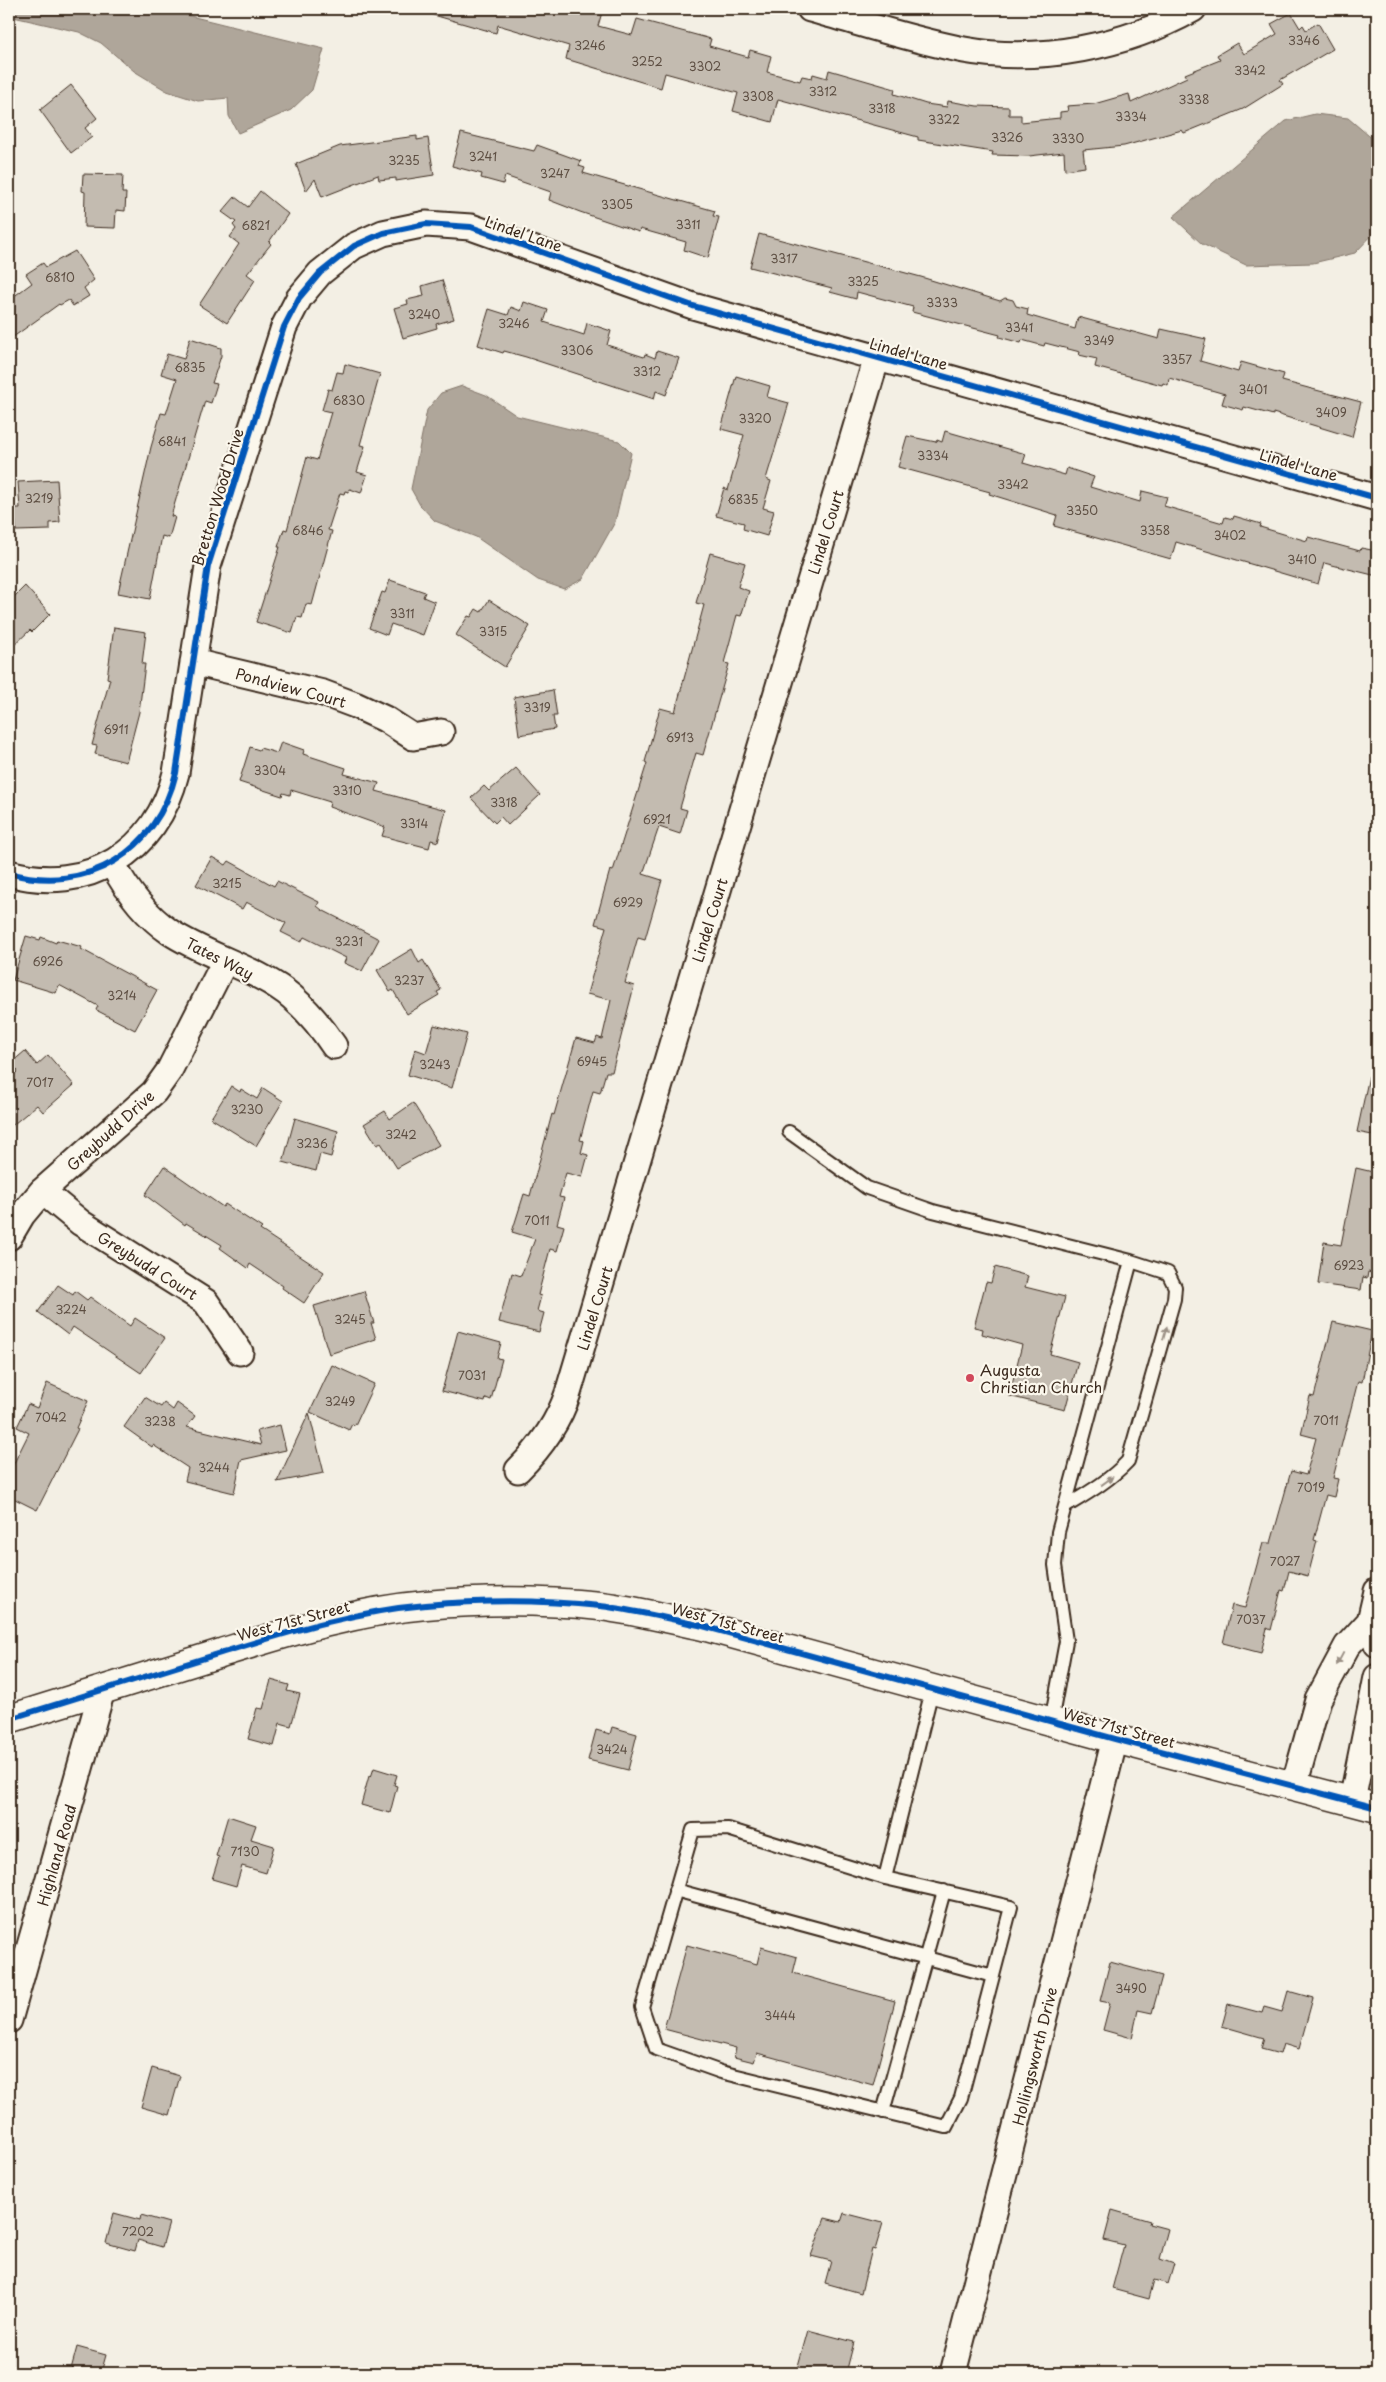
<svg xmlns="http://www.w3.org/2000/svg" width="1386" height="2382" font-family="'Playpen Sans',sans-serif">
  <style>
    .water { fill: #afa69a; stroke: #817468 }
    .building { fill: #c3bbb0; stroke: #3b2a1e }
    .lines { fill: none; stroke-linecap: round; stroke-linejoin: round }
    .lane-casing { stroke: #3b2a1e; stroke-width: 16 }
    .street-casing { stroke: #3b2a1e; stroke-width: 29 }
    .secondary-casing { stroke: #3b2a1e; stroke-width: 31 }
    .lane { stroke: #fbf7ec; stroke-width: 12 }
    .street { stroke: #fbf7ec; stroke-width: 25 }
    .secondary { stroke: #fbf7ec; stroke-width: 28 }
    .cycleway-casing { stroke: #fbf7ec; stroke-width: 9 }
    .cycleway { stroke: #0057b8; stroke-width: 6 }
    .oneway { fill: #9b9085 }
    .poi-dot { fill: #d1495b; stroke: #fbf7ec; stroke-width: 2 }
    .labels { text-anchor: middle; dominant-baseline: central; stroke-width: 4.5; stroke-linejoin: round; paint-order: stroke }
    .number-label { font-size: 12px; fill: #5d4e42 }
    .street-label { font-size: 15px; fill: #3b2a1e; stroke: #fbf7ec }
    .poi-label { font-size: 15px; fill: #3b2a1e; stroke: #fbf7ec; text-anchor: start }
  </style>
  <rect width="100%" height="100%" fill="#f3efe4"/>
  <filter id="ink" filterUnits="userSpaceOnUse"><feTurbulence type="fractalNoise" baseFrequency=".02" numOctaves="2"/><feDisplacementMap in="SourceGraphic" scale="10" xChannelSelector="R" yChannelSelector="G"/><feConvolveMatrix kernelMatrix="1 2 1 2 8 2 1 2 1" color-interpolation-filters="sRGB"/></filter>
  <g filter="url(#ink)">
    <path class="water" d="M9,9H162L324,49L312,90L291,110L238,133L229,116L228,98L198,101L167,91L134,71L101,43L79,32L9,16Z
      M1315,114L1348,118L1375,141L1377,154V230L1355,253L1313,263L1246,265L1202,244L1173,217L1286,121Z
      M462,386L486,395L517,416L619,441L631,453L615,522L583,579L564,589L538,580L476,537L435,521L420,505L411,489L427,410L441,393Z"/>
    <path class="building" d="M431,9H603L598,26L632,35L637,19L711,39L709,46L748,57L750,50L771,56L767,72L800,81L802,76L812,78L813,74L827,78L829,70L895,89L894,94L926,104L947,107L948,101L977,106L1009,107V115H1021V122L1060,118V112L1068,111L1067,106L1094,104L1129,94L1131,103L1187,77L1185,74L1220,60L1217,55L1237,43L1244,54L1277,34L1271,24L1291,13L1300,28L1303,25L1306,30L1318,23L1333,49L1280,80L1283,84L1243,109L1184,133L1182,130L1124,146L1083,150L1085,167L1065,170L1064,152L1029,156L992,155L993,152L918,140V137L778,99L772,122L733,111L738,93L665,73L661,88L566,59L569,46L498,25L496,33L430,14Z
      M71,85L97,118L85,128L92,137L71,153L40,110Z
      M461,133L534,151L537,145L581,161L579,166L585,168L583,173L715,211L713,216L719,217L708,258L684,250L686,242L640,229L639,232L580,212L549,200L551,192L505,176L503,184L481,178L482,174L452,166Z
      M417,136V140L428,138L434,175L396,181V178L379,180L378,175L322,197L315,179L306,191L296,164L340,146Z
      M83,174L123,175L122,193H126L125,211L116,210L115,228L84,227L85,192L82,191Z
      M260,191L288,214L269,242L271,244L247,274L255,280L227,323L199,305L239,244L230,237L236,229L233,225L236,222L222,212L235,197L248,207Z
      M759,234L921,277L1000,301L1005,298L1013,300L1016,306L1028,309L1027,315L1075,329L1078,317L1159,339L1161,329L1206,339L1200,361L1238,372L1241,362L1284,374L1282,381L1361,402L1352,437L1273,413V415L1244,407L1243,410L1222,404L1225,394L1169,378L1168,385L1163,383L1162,385L1095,367L1097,359L1079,355L1080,352L1045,343L1044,346L1022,340L1021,343L999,337L1000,335L912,312L913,307L857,292L856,299L830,292L832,288L750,267Z
      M75,251L94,280L84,288L89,296L73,306L69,300L60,305L59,304L9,340V300L32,283L26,274L43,263L46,267Z
      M442,280L454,319L436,324L437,328L403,338L394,308L408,304L407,300L424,296L422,286Z
      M524,302L548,310L544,322L584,335L587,323L611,331L607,345L644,357L645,354L655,358L657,351L679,358L666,395L656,391L654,399L526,357L504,351L503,353L478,345L489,309L508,315L511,307L521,311Z
      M190,338L221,348V356L212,383L217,384L211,403L205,401L171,516L175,517L169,538L162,536L150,599L118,593L151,447L161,413L166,414L177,379L161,374L167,354L184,359Z
      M345,364L380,374L360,445L365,446L357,472L367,475L361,493L350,489L349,492L345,491L344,494L340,493L328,530L332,531L312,605L306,604L302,618L297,617L292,633L256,622L280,547H278L284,529L287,530L307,457L317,460L331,412L322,410L328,389L332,390L337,372L343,373Z
      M736,376L770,386L767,397L789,403L766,479L771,481L763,508L774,511L767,536L743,529L744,523L716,516L724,488L728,490L744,435L721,429Z
      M945,431L1026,454L1023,463L1065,475L1067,468L1094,477L1090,487L1140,502L1142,491L1167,497L1164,506L1223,523L1225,517L1233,519L1234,516L1261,524L1260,527L1307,541L1308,537L1360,551L1361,548L1377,551V576L1324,563L1318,584L1176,542L1171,559L1054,526L1057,515L989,494L990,492L898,467L907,436L936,442L937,440L942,442Z
      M57,480L60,522L50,523V530L16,531L15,508H20L18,482Z
      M710,553L745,563L738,587L749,591L741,616L737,615L724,663L729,664L703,755L696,753L680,808L687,810L680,834L659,827L643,874L662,880L645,939L638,937L625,983L634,986L612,1072H606L600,1093L593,1091L580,1140L584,1141L581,1153L588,1155L582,1177L566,1173L559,1197L564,1198L557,1224L564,1226L557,1251L550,1249L538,1295L541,1296L537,1311L544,1313L539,1332L499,1322L512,1273L521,1276L535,1239L512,1232L524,1194L530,1196L552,1114L554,1115L576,1038L595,1043L597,1037L602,1039L611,1000L587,994L606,927L595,924L610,870L613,871L647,763L645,762L660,708L675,712L704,605L696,603Z
      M390,580L425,592L423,597L435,602L423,635L391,624L387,635L369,628L382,592L385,593Z
      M25,586L50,614L32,632L30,630L9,650V602Z
      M489,600L530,626L505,667L456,635L468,616L471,617L476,609L481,612Z
      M114,627L146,632L142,664H145L139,712L126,762L95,754L97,746L92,745L110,679L107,678Z
      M553,690L557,716H553L555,729L519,735L514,697Z
      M281,742L304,750L303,754L346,768L344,774L379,783L376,791L446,810L438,842L431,840L429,848L382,836L385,827L329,807L330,802L291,790L290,795L283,793L282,796L239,782L250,747L259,750L260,748L277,753Z
      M516,768L540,795L508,825L501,817L495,823L471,798L484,786L489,791Z
      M212,857L226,865L229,861L274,886L277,881L319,902L317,906L322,910L379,939L362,971L344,963L346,958L304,937L301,942L281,932L286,923L246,902L242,909L196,885Z
      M26,936L40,940L41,937L56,943L57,940L82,947L81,949L157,990L135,1030L96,1010L98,1006L59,985L56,993L13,980Z
      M412,949L419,963L423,960L441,990L437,992L439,995L407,1014L393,990L390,992L377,970Z
      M434,1025L467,1034L452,1088L408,1075L415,1049L426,1053Z
      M25,1051L37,1065L48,1055L74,1085L43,1112L37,1105L9,1128V1079L18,1071L11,1063Z
      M1369,1076L1377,1077V1136L1357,1132Z
      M231,1086L240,1092L241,1089L257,1099L263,1088L283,1101L256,1146L211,1118Z
      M413,1103L439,1145L397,1168L381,1143L377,1145L364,1124L385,1111L390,1119Z
      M295,1118L338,1131L331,1157L320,1154L316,1171L283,1162Z
      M164,1166L223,1207L225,1204L262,1228L260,1230L324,1272L304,1303L282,1288L283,1286L250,1264L248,1268L220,1248L222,1245L186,1223L185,1225L145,1195Z
      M1356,1168L1377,1173V1274L1368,1272L1367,1278L1363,1277L1361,1290L1318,1284L1324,1242L1341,1245Z
      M995,1267L1028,1276L1025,1287L1065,1297L1050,1354L1078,1362L1065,1410L1009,1396L1022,1345L982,1334L983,1329L974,1327L986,1282L991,1283Z
      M58,1285L73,1295L75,1291L87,1300L90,1297L130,1326L135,1318L165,1338L141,1373L73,1327L68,1335L38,1312Z
      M364,1291L374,1323H371L376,1339L329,1354L314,1306Z
      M1333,1322L1372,1331L1362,1382L1358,1381L1333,1478L1338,1479L1334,1497L1326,1495L1314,1540L1317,1541L1308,1576L1289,1571L1284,1591L1281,1590L1271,1630L1267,1628L1261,1653L1223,1643L1232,1605L1245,1608L1263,1543H1271L1291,1471L1306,1475L1316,1438L1301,1434L1310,1396L1314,1397Z
      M458,1331L501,1343L497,1358L502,1359L491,1400L486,1398L485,1402L442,1391Z
      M332,1365L374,1384L355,1425L352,1424L349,1430L310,1412Z
      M47,1383L88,1401L76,1428L78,1429L37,1510L9,1496V1473L29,1433L17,1427L28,1404L37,1408Z
      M145,1397L161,1407L164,1403L173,1410L177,1403L195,1416L187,1427L261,1445L257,1431L280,1425L286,1450L241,1460L234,1493L185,1481L188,1468L153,1445L152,1447L124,1427Z
      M309,1413L324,1473L277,1482Z
      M271,1680L289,1685L287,1691L300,1694L291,1726L280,1723L274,1746L248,1739L257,1708L263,1709Z
      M612,1727L637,1734L628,1770L588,1760L596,1730L610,1734Z
      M374,1768L397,1775L394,1785L397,1786L390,1813L361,1805L369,1776L371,1777Z
      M228,1816L256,1825L251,1839L274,1846L266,1873L242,1866L236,1886L212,1879L219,1857L216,1856Z
      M687,1945L757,1964L761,1947L797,1957L793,1973L895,2001L873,2085L757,2053L754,2062L734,2057L736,2048L664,2029Z
      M1110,1962L1162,1976L1152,2013L1138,2010L1132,2038L1103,2030L1110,2003L1100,2001Z
      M1288,1991L1313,1998L1299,2049L1283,2044L1280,2054L1261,2049L1264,2038L1222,2026L1228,2004L1262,2013L1264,2007L1282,2012Z
      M152,2068L180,2076L169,2115L141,2107Z
      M1112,2210L1150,2221L1149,2224L1168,2229L1160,2259L1174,2264L1168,2284L1154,2280L1149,2299L1112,2289L1124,2245L1104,2240Z
      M114,2213L140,2220L141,2215L169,2223L162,2247L138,2240L135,2251L106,2243Z
      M844,2213L883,2223L875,2250L872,2249L861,2293L825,2283L831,2261L811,2256L825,2218L841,2222Z
      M808,2330L854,2342L846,2373H796Z
      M77,2347L106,2355L101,2373H70Z"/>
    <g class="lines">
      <defs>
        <path id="lane" d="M789,1132L867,1188L933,1211L1131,1261L1058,1532L1055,1565L1066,1641L1051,1722
          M1065,1507C1088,1493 1109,1481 1128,1461L1174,1299L1175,1287L1168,1273L1131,1261
          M885,1878L1011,1907L961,2098L946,2127L721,2072L656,2049L642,2007L693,1830L728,1829L885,1878L932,1690
          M675,1890L993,1976
          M883,2112L944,1891"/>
        <path id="street" d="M810,9C861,23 912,40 964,50C1040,64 1126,46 1193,9
          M193,662L323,693L355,705L385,719L413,737L441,732
          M112,863C126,889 145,915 170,932C206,956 261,970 292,997C308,1011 322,1028 334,1046
          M9,873C87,895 157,852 176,773L208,566L284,327L299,298L320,273L354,246L383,233L426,224L471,227L693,306L1377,498
          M42,1191L81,1223L206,1302L240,1352
          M9,1237L22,1215L42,1191L154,1092L169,1071L225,961
          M518,1470C540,1448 558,1424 568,1393L877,357
          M1370,1621L1377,1644
          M1294,1786L1318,1700L1347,1646L1370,1621L1377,1591
          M1352,1801L1377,1677
          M9,2020L102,1690
          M953,2373L1115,1739"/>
        <path id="secondary" d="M9,1719C80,1697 150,1675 221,1653C289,1632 355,1611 426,1605C483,1600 543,1600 600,1606C635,1610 669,1619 703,1626L1115,1739L1377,1808"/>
      </defs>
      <use href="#lane" class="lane-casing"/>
      <use href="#street" class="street-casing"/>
      <use href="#secondary" class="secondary-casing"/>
      <use href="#lane" class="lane"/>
      <use href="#street" class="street"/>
      <use href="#secondary" class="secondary"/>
      <defs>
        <path id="cycleway" d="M9,873C87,895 157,852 176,773L208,566L284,327L299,298L320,273L354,246L383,233L426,224L471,227L693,306L1377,498
          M9,1719C80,1697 150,1675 221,1653C289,1632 355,1611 426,1605C483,1600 543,1600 600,1606C635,1610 669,1619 703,1626L1115,1739L1377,1808"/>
      </defs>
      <use href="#cycleway" class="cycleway-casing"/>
      <use href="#cycleway" class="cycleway"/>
    </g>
    <defs><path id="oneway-solid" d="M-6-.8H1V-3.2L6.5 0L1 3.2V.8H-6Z" transform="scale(1.25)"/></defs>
    <g class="oneway">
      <use href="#oneway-solid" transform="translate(1165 1333) rotate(-74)"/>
      <use href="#oneway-solid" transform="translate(1107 1481) rotate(-36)"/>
      <use href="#oneway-solid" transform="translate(1340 1659) rotate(118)"/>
    </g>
  </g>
  <circle class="poi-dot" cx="970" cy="1378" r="5"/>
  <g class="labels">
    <g class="number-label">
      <text x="1304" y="40">3346</text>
      <text x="590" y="45">3246</text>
      <text x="647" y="61">3252</text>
      <text x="705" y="66">3302</text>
      <text x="1250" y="70">3342</text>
      <text x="823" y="91">3312</text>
      <text x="758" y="96">3308</text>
      <text x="1194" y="99">3338</text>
      <text x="882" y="108">3318</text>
      <text x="1131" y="116">3334</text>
      <text x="944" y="119">3322</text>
      <text x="1007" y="137">3326</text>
      <text x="1068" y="138">3330</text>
      <text x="483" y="156">3241</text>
      <text x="404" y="160">3235</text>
      <text x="555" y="173">3247</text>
      <text x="617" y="204">3305</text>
      <text x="688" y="224">3311</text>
      <text x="256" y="225">6821</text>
      <text x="784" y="258">3317</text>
      <text x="60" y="277">6810</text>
      <text x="863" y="281">3325</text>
      <text x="942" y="302">3333</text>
      <text x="424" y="314">3240</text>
      <text x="514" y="323">3246</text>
      <text x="1019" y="327">3341</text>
      <text x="1099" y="340">3349</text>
      <text x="577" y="350">3306</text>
      <text x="1177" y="359">3357</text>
      <text x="190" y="367">6835</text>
      <text x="647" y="371">3312</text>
      <text x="1253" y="389">3401</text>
      <text x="349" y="400">6830</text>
      <text x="1331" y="412">3409</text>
      <text x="755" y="418">3320</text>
      <text x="172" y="441">6841</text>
      <text x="933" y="455">3334</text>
      <text x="1013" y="484">3342</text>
      <text x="39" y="498">3219</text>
      <text x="743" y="499">6835</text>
      <text x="1082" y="510">3350</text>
      <text x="308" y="530">6846</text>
      <text x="1155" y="530">3358</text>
      <text x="1230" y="535">3402</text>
      <text x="1302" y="559">3410</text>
      <text x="402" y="613">3311</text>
      <text x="493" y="631">3315</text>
      <text x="537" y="707">3319</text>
      <text x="116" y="729">6911</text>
      <text x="680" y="737">6913</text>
      <text x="270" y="770">3304</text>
      <text x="347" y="790">3310</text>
      <text x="504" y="802">3318</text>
      <text x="657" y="819">6921</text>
      <text x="414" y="823">3314</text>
      <text x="227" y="883">3215</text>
      <text x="628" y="902">6929</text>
      <text x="349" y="941">3231</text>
      <text x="48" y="961">6926</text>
      <text x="409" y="980">3237</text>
      <text x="122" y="995">3214</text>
      <text x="592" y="1061">6945</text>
      <text x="435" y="1064">3243</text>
      <text x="40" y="1082">7017</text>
      <text x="247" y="1109">3230</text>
      <text x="401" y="1134">3242</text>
      <text x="312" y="1143">3236</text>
      <text x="537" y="1220">7011</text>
      <text x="1349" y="1265">6923</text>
      <text x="71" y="1309">3224</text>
      <text x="350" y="1319">3245</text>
      <text x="472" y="1375">7031</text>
      <text x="340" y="1401">3249</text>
      <text x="51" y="1417">7042</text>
      <text x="1326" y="1420">7011</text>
      <text x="160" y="1421">3238</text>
      <text x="214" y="1467">3244</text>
      <text x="1311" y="1487">7019</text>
      <text x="1285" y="1561">7027</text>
      <text x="1251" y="1619">7037</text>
      <text x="612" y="1749">3424</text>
      <text x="245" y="1851">7130</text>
      <text x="1131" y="1988">3490</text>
      <text x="780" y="2015">3444</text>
      <text x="138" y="2231">7202</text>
    </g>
    <g class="street-label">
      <text transform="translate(524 233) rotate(19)">Lindel Lane</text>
      <text transform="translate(909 353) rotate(16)">Lindel Lane</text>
      <text transform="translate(1299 464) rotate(16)">Lindel Lane</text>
      <text transform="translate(217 497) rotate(-73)">Bretton Wood Drive</text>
      <text transform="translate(825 532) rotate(-73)">Lindel Court</text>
      <text transform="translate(291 687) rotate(15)">Pondview Court</text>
      <text transform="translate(709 920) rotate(-73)">Lindel Court</text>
      <text transform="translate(220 958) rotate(27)">Tates Way</text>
      <text transform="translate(110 1130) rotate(-42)">Greybudd Drive</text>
      <text transform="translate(148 1265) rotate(32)">Greybudd Court</text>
      <text transform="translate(594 1308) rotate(-73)">Lindel Court</text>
      <text transform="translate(293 1620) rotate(-15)">West 71st Street</text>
      <text transform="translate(728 1622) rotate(15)">West 71st Street</text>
      <text transform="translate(1119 1727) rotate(15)">West 71st Street</text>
      <text transform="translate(56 1855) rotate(-74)">Highland Road</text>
      <text transform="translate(1034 2056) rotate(-76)">Hollingsworth Drive</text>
    </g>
    <g class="poi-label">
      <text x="980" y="1369">Augusta<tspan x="980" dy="17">Christian Church</tspan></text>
    </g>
  </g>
  <rect width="1386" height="2382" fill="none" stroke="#fbf7ec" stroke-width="30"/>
  <rect x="15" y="15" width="1356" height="2352" fill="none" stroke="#3b2a1e" stroke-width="2" filter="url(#ink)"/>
</svg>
